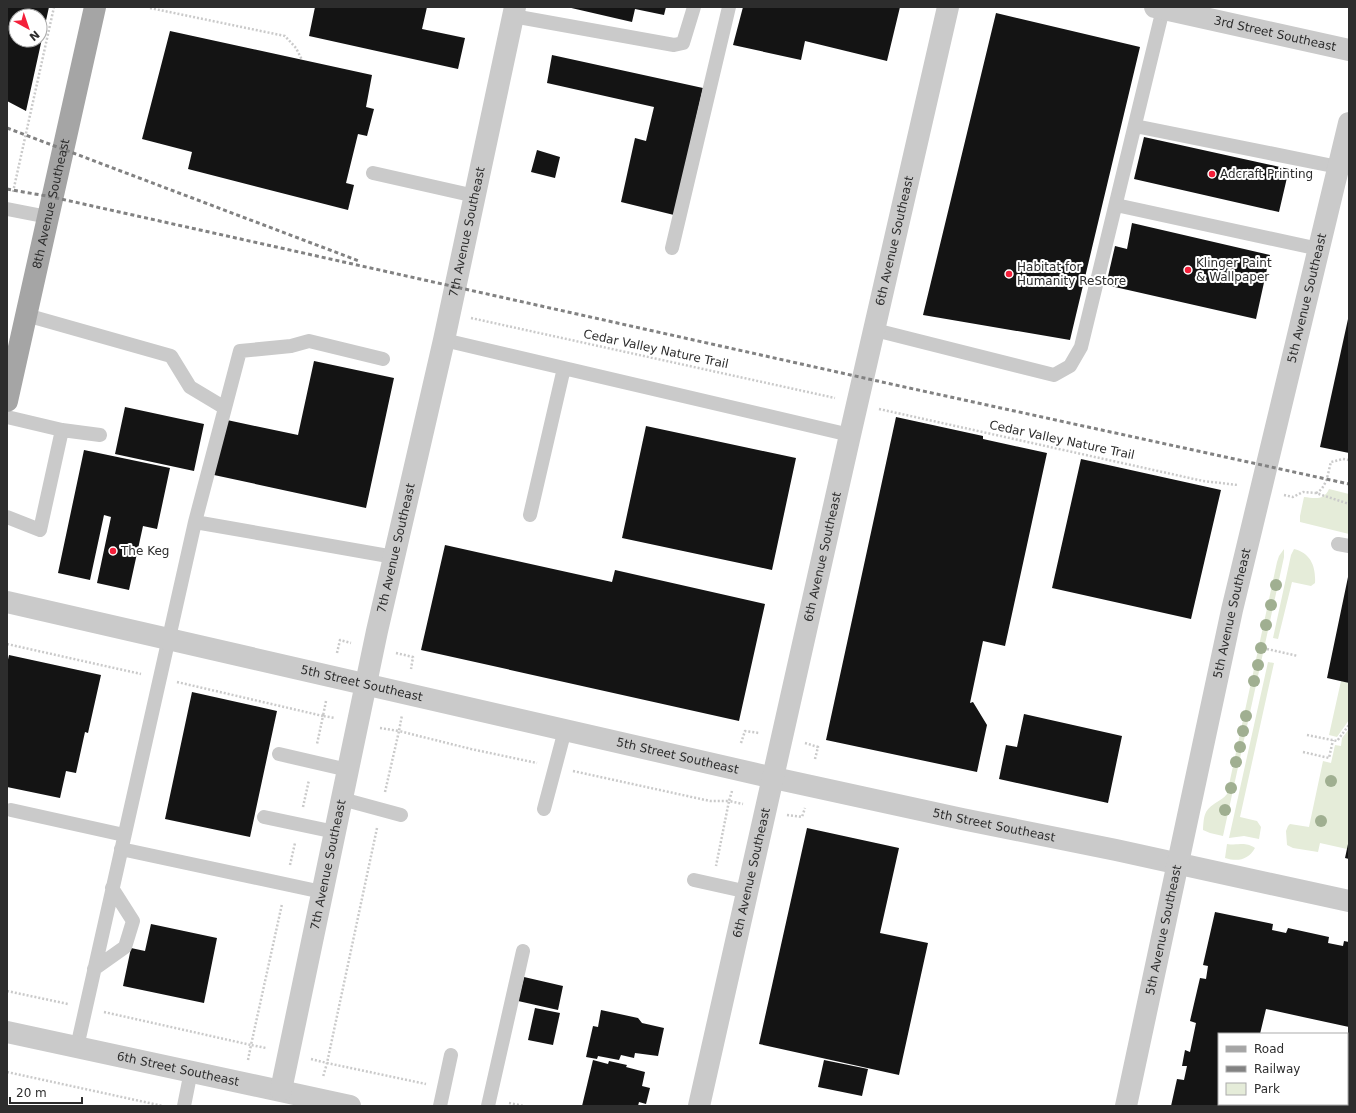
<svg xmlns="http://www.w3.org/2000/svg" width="1356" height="1113" font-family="'DejaVu Sans',sans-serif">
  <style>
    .green { fill: #e5ecd9 }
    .building { fill: #141414; fill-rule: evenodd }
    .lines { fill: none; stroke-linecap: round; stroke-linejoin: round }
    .path { stroke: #cacaca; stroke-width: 2.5; stroke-dasharray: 2 2; stroke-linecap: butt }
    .service { stroke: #cacaca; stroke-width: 14 }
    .minor { stroke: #cacaca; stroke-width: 22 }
    .tertiary { stroke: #cacaca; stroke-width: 22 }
    .primary { stroke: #a5a5a5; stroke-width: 22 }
    .rail { stroke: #828282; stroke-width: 3; stroke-dasharray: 4 3; stroke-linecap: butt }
    .tree { fill: #a0af91 }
    .poi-dot { fill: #f41f3a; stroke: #fff; stroke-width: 1.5 }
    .labels { text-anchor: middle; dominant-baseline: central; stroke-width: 4; stroke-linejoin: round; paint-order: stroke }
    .street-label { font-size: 12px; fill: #2d2d2d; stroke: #fff }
    .poi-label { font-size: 12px; fill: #2d2d2d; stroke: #fff; text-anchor: start }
  </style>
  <rect width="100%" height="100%" fill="#fff"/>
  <path class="green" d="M1329,489L1349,494V534L1300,522V516L1304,497C1314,498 1324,501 1329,489Z
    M1284,549V557L1223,836L1210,833L1203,830C1204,815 1204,810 1217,802C1220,800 1224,798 1227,794L1277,562L1279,556Z
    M1294,549C1311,553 1316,567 1315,583L1311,586L1292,582L1278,639L1273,638L1291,555Z
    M1268,662L1274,663L1240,817L1257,821L1261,827L1259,839L1244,836L1229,838Z
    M1341,681L1349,683V720L1337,737L1329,735Z
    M1349,729V842L1347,849L1320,843L1318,852L1293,848L1287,845L1286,831L1288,826L1290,824L1309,827L1323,761L1331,763L1335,745L1341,746L1342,738Z
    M1227,844C1239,846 1244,841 1255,848C1248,860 1238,862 1225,858Z"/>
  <path class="building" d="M7,7H49L26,111L7,101ZM16,16H40V40H16Z
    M315,7H427L422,29L465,38L458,69L309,36Z
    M567,7H666L664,15L635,9L632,22Z
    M743,7H900L887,61L805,41L801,60L733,45Z
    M996,13L1140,47L1070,340L923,315Z
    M170,31L372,75L366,107L374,109L367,136L358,134L346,183L354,185L348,210L188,169L192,152L142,139Z
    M552,55L703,88L674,215L621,202L635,138L646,141L654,107L547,83Z
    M1144,137L1289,169L1279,212L1134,179Z
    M537,150L560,157L555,178L531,172Z
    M1132,223L1270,255L1256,319L1106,285L1115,246L1127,249Z
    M1348,319L1349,320V453L1320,447Z
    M314,361L394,378L366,508L214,475L227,420L298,435Z
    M125,407L204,424L194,471L115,454Z
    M896,417L983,436V439L1047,453L1005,646L983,641L970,703L973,702L987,725L977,772L826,740Z
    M646,426L796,458L772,570L622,538Z
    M84,450L170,468L157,529L143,526L129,590L97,583L111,517L104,515L90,580L58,573Z
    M1081,459L1221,490L1191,619L1052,588Z
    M445,545L612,582L615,570L765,604L739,721L421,650Z
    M1348,577H1349V683L1327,678Z
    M9,655L101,675L88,733L85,732L76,773L66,771L60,798L7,787V664Z
    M192,692L277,711L250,837L165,819Z
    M1024,714L1122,736L1108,803L999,779L1006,745L1017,747Z
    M807,828L899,848L880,933L928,943L899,1075L759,1044Z
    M1348,844H1349V859L1345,858Z
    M1215,912L1273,924L1272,930L1286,933L1288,928L1329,937L1328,943L1343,946L1344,941L1349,942V1027L1266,1009L1260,1034H1219V1104H1245V1106H1171L1177,1079L1184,1080L1187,1066H1182L1185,1050L1190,1052L1196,1023L1190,1021L1200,978L1206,979L1208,966L1203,965Z
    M151,924L217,938L204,1003L123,986L131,948L145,951Z
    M524,977L563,986L558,1010L518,1001Z
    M535,1008L560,1013L553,1045L528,1040Z
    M601,1010L638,1018L642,1023L664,1028L658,1056L635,1053L634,1058L621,1055L619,1060L598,1056L597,1059L586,1057L593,1026L598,1027Z
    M593,1060L608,1064L609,1061L627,1065L626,1067L645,1072L642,1086L650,1088L646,1104L639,1102L638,1106H582Z
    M824,1060L868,1069L862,1096L818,1087Z"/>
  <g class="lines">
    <path class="path" d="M150,8L285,36L296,48L302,60
      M13,192L54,7
      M471,318L835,398
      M879,409L1203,481L1238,485
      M1316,493C1327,488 1328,472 1331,462L1343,459L1349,460
      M1284,495L1293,497L1303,492L1316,493L1349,504
      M7,644L141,674
      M1267,649L1298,656
      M337,653L340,640L351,643
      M396,653L413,657L411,669
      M177,682L323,716L317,744
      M326,701L323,716L335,718
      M380,728L399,731L402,715
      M1307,735L1337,741L1349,725
      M741,743L745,731L759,733
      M805,743L818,747L815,759
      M1303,752L1329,758L1333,740
      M573,771L710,801H729L716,866
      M732,791L729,801L743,804
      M385,792L399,731L471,749L537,763
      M303,807L309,780
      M787,815L802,817L805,808
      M377,828L327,1063L426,1084
      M290,865L295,843
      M7,991L68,1004
      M104,1012L251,1045L282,904
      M311,1059L327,1063L323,1077
      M248,1060L251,1045L266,1048
      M7,1072L163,1106
      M509,1103L524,1106"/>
    <path class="service" d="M513,16L674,45L683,43L694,7
      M1135,126L1338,167
      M373,173L475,196
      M1116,205L1319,249
      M7,209L48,217
      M672,248L729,7
      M26,315L171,356L190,387L225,408
      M875,330L1054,375L1070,366L1081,347L1163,9
      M444,340L850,435
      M7,417L62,430L100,435
      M530,515L564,368
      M7,517L40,530L62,430
      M195,522L240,351L291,346L309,341L383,359
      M1338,544L1349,546
      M279,754L348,770
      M342,799L401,815
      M544,809L565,730
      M11,810L124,835
      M264,817L335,832
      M121,849L322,892
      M694,880L748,892
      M94,969L125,947L133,921L112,888
      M77,1047L195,522L394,557
      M184,1106L191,1071
      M440,1106L451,1055
      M488,1106L523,951"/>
    <g class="minor">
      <path id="s1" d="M7,602L774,778L962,819L1116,850L1349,901"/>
      <path id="s2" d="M7,1032L350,1106"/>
      <path id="s3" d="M281,1090L377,631L444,340L515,7"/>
      <path id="s4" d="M699,1106L850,435L948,7"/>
      <path id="s5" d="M1126,1106L1232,610L1349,123"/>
    </g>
    <path class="tertiary" id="s6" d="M1155,7L1349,50"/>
    <path class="primary" id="s7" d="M7,401L95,7"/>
    <path class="rail" d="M7,128L359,261
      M7,189L52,197L900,386L1349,484"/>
  </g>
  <g class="tree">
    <circle cx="1276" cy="585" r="6"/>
    <circle cx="1271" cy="605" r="6"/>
    <circle cx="1266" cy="625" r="6"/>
    <circle cx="1261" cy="648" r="6"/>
    <circle cx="1258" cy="665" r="6"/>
    <circle cx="1254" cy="681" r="6"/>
    <circle cx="1246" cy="716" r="6"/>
    <circle cx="1243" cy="731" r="6"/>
    <circle cx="1240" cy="747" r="6"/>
    <circle cx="1236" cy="762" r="6"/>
    <circle cx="1331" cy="781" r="6"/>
    <circle cx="1231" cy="788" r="6"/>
    <circle cx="1225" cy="810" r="6"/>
    <circle cx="1321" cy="821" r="6"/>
  </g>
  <g class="poi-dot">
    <circle cx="1212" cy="174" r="4"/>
    <circle cx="1188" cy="270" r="4"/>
    <circle cx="1009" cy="274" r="4"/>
    <circle cx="113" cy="551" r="4"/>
  </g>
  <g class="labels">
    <g class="street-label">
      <text stroke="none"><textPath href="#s6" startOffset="123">3rd Street Southeast</textPath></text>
      <text stroke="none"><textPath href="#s7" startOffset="202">8th Avenue Southeast</textPath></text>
      <text stroke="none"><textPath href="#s3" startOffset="878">7th Avenue Southeast</textPath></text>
      <text stroke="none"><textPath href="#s4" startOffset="887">6th Avenue Southeast</textPath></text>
      <text stroke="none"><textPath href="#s5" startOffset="828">5th Avenue Southeast</textPath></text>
      <text transform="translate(656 349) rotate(12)">Cedar Valley Nature Trail</text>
      <text transform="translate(1062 440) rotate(12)">Cedar Valley Nature Trail</text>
      <text stroke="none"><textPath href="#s3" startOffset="554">7th Avenue Southeast</textPath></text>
      <text stroke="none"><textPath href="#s4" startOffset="563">6th Avenue Southeast</textPath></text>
      <text stroke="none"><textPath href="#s5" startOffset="504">5th Avenue Southeast</textPath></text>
      <text stroke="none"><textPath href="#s1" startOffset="364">5th Street Southeast</textPath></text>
      <text stroke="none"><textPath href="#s1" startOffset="688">5th Street Southeast</textPath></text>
      <text stroke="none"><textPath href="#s1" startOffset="1012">5th Street Southeast</textPath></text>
      <text stroke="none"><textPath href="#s3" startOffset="230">7th Avenue Southeast</textPath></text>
      <text stroke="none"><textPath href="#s4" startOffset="239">6th Avenue Southeast</textPath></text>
      <text stroke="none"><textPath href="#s5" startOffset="180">5th Avenue Southeast</textPath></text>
      <text stroke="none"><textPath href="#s2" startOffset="175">6th Street Southeast</textPath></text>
    </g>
    <g class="poi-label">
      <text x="1220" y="174">Adcraft Printing</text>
      <text x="1196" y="263">Klinger Paint<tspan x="1196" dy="14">&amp; Wallpaper</tspan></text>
      <text x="1017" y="267">Habitat for<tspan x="1017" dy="14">Humanity ReStore</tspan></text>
      <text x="121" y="551">The Keg</text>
    </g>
  </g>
  <rect width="1356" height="1113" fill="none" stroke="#2d2d2d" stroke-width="16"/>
  <rect x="1218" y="1033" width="130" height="72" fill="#ffffff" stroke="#ababab"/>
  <rect x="1226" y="1046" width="20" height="6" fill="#a5a5a5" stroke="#ababab"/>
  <text x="1254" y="1053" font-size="12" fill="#2d2d2d">Road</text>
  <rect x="1226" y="1066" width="20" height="6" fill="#828282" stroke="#ababab"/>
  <text x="1254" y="1073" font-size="12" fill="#2d2d2d">Railway</text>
  <rect x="1226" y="1083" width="20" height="12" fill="#e5ecd9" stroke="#ababab"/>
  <text x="1254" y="1093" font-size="12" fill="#2d2d2d">Park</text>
  <g transform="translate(28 28) rotate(140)"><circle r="19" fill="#ffffff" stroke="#ababab"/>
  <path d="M0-3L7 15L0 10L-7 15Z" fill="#f41f3a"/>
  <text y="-6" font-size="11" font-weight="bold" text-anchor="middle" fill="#2d2d2d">N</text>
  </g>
  <path d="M10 1097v6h72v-6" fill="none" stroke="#2d2d2d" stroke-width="2"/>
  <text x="16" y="1097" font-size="12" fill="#2d2d2d" stroke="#ffffff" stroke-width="3" paint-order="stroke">20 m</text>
</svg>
